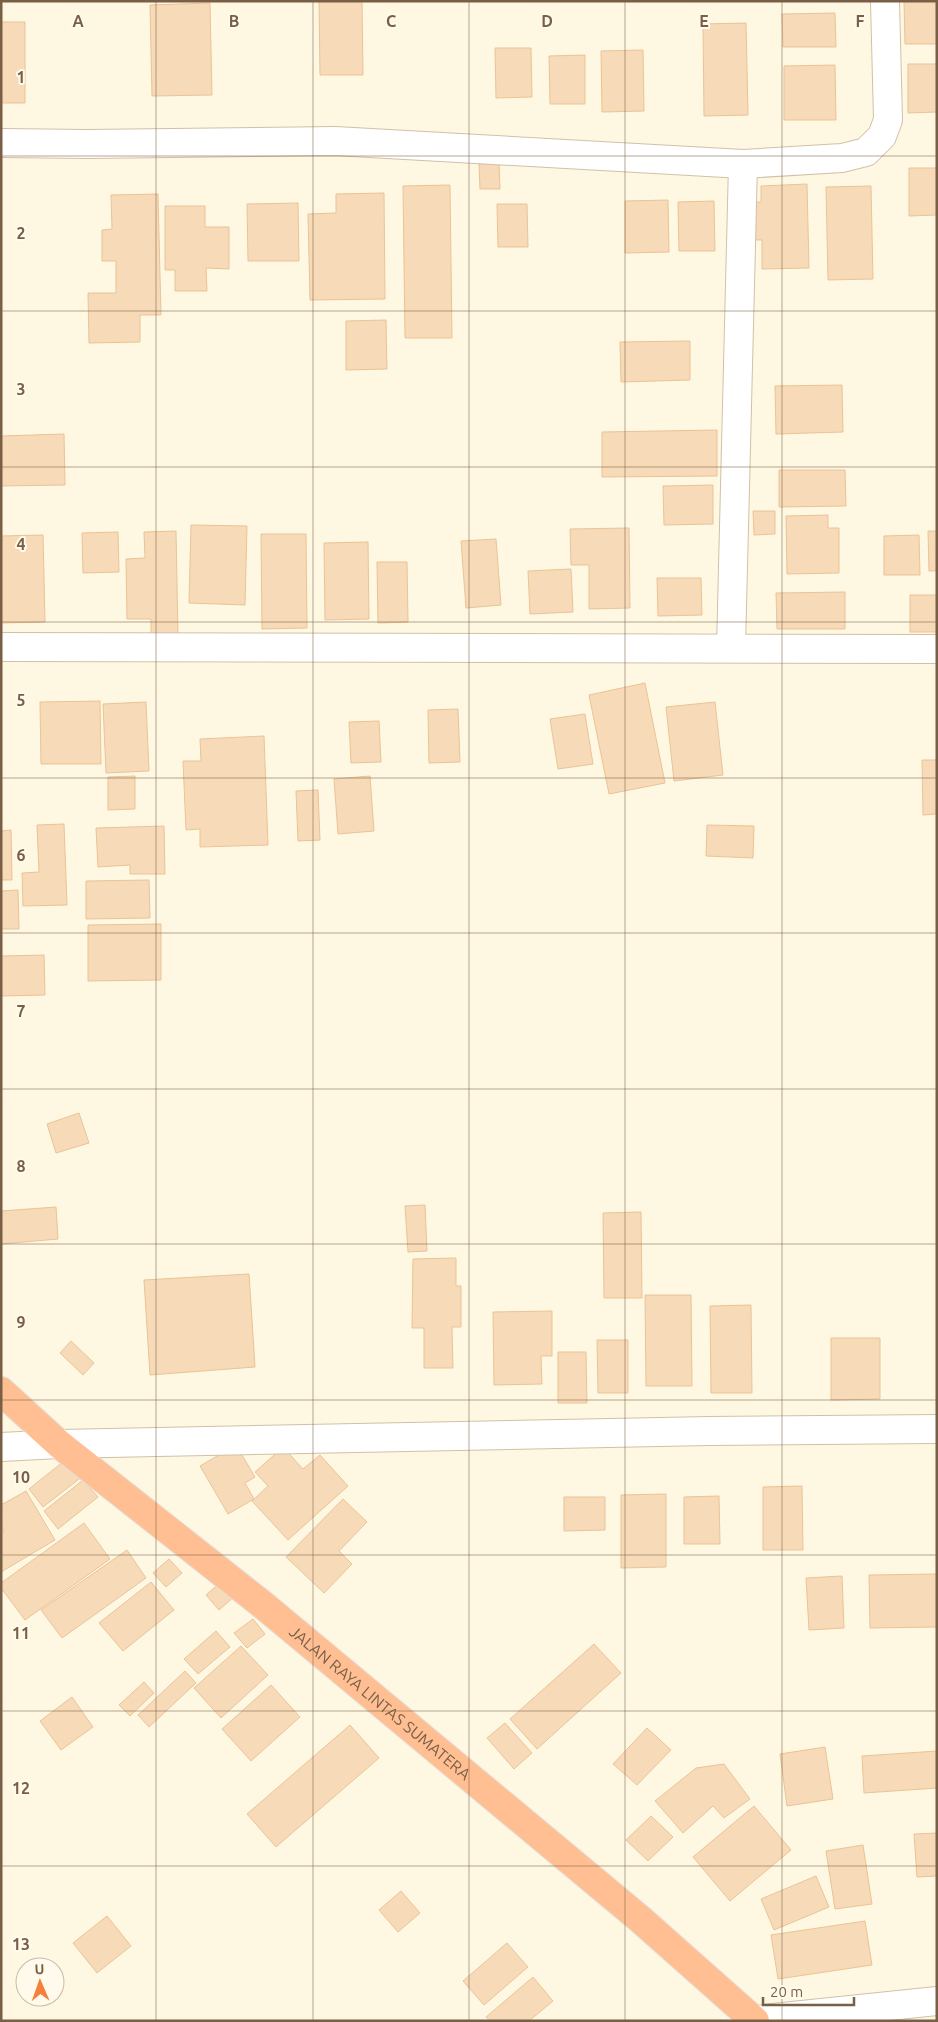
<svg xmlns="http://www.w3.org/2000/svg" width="938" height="2022" font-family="Ubuntu,sans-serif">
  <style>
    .building { fill: #f7dab7; stroke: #ebc396 }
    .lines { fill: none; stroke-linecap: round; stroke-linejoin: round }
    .minor-casing { stroke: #d1c0a8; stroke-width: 30 }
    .highway-casing { stroke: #e4dfda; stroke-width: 30 }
    .minor { stroke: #fff; stroke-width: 28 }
    .highway { stroke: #ffbf93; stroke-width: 28 }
    .grid { fill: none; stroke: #795f46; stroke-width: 1; stroke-opacity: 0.55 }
    .labels { text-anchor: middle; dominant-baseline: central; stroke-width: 4; stroke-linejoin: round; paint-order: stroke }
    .street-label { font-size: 16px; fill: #795f46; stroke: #fffaeb }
    .grid-label { font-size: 16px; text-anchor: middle; font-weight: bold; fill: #795f46; stroke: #fffaeb; stroke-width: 4; stroke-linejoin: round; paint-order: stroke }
  </style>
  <rect width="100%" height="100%" fill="#fef8e2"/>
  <path class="building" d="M319,1H362L363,75H320Z
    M904,1H937V44H905Z
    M210,3L212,95L152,96L150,5Z
    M835,13L836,47H783L782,14Z
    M1,22H25V103H1Z
    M746,23L748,115L704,116L703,24Z
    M495,48H531L532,97L496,98Z
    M643,50L644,111L602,112L601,51Z
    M585,55V104H550L549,56Z
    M908,64H937V112L908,113Z
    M835,65L836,120H784V66Z
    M499,163L500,189H480L479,164Z
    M909,168H937V215L909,216Z
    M807,184L809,268L762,269V240H748L747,202H761V186Z
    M450,185L452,338H405L403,186Z
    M871,186L873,279L828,280L826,187Z
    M384,193L385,299L310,300L308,214L336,213V194Z
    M158,194L161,315H140V342L89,343L88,293H116V261H102V230L112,229L111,195Z
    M668,200L669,252L625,253V201Z
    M714,201L715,251H679L678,202Z
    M298,203L299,261H248L247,204Z
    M497,204H527L528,247H498Z
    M165,206H205V227H229V269L206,268L207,291H175V270H165Z
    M386,320L387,369L346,370V321Z
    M690,341V380L621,382L620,342Z
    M842,385L843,432L776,434L775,386Z
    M717,430V476L602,477V432Z
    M64,434L65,485L1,486V436Z
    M779,470H845L846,506L779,507Z
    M713,485V524L664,525L663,486Z
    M753,511H775V534L754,535Z
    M828,515V528H839V573L787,574L786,516Z
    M191,525L247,526L245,605L189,603Z
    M629,528L630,608L589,609V565H571L570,529Z
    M176,531L178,636L151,637V619H127L126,559L145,558L144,532Z
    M928,531H937V571H929Z
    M118,532L119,572L83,573L82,533Z
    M261,534H306L307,628L262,629Z
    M43,535L45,622L1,623V536Z
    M919,535L920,575H884V536Z
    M496,539L501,605L466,608L461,541Z
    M368,542L369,619L325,620L324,543Z
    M377,562H407L408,622L378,623Z
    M571,569L573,612L530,614L528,571Z
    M657,578H701L702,615L658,616Z
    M845,592V629H777L776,593Z
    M910,595H937V632H910Z
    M645,683L665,783L609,794L589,695Z
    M100,701L101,764H41L40,702Z
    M146,702L149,771L106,773L103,704Z
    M715,702L723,775L674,781L666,707Z
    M458,709L460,762L429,763L428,710Z
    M585,714L593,764L558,769L550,719Z
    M379,721L381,762L351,763L349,722Z
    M264,736L268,845L200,847V829L186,830L183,761H201L200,739Z
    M922,760H937V814L923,815Z
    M135,776V809L108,810V777Z
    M370,776L374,831L338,834L334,779Z
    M318,790L320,840L298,841L296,791Z
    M64,824L67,905L23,906L22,873L39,872L37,825Z
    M707,825L754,826L753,858L706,856Z
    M164,826L165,874H130V865L98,867L96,828Z
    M11,830L12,880H1V831Z
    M149,880L150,918L86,919V881Z
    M18,890L19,929H1V891Z
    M161,924V980L88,981V925Z
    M44,955L45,995L1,996V956Z
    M79,1113L89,1143L56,1153L47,1124Z
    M425,1205L427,1251L408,1252L405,1206Z
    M56,1207L58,1239L1,1244V1211Z
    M641,1212L642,1298H604L603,1213Z
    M456,1258V1286H461V1327H452L453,1368H424V1328H412L413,1259Z
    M249,1274L255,1367L150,1375L144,1280Z
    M645,1295H691L692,1386H646Z
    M751,1305L752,1393H711L710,1306Z
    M552,1311V1356H541L542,1384L494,1385L493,1312Z
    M831,1338H880V1399L831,1400Z
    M597,1340H628V1393H598Z
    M71,1341L94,1363L83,1375L60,1353Z
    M558,1352H586L587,1403H558Z
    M236,1445L255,1477L245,1483L254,1499L228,1514L200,1466Z
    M283,1447L303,1469L320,1455L348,1486L288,1540L252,1501L268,1486L255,1472Z
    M68,1458L83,1476L43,1507L29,1489Z
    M83,1480L98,1497L58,1529L44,1511Z
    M802,1486L803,1550H763V1487Z
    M26,1491L55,1540L1,1572V1533L4,1531L1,1526V1505Z
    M666,1494V1567L621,1568V1495Z
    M719,1496L720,1544H684V1497Z
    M564,1497H605V1530L564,1531Z
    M343,1499L367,1522L339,1551L352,1564L324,1593L286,1557Z
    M84,1523L110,1559L25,1620L1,1588V1583Z
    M127,1550L146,1578L62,1638L41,1610Z
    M169,1559L182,1573L166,1587L153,1573Z
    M937,1574V1627L870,1628L869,1575Z
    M842,1576L844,1628L809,1630L806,1578Z
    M222,1581L235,1596L219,1610L206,1595Z
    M151,1582L174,1610L123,1651L99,1623Z
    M253,1619L265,1634L247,1648L234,1633Z
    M216,1631L230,1647L198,1674L184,1659Z
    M594,1644L621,1673L537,1749L510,1719Z
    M241,1646L268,1675L221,1718L194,1688Z
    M185,1671L196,1683L149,1727L138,1715Z
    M144,1682L154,1693L130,1716L119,1705Z
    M271,1685L300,1717L251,1761L222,1729Z
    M72,1697L93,1727L61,1750L40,1721Z
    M505,1723L532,1753L514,1769L487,1738Z
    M350,1725L379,1758L276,1847L247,1814Z
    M647,1728L671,1750L637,1785L613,1764Z
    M825,1747L833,1799L787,1806L780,1754Z
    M937,1751V1788L864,1793L862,1756Z
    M724,1764L750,1799L724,1818L713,1806L683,1833L655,1801L696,1768Z
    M754,1806L791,1850L730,1901L693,1857Z
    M651,1816L673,1837L648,1861L626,1840Z
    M937,1833V1876L917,1877L914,1834Z
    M863,1845L872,1904L835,1909L826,1851Z
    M816,1876L829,1907L774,1930L761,1899Z
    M401,1891L420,1913L398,1932L379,1910Z
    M107,1916L131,1946L97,1973L73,1943Z
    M865,1921L872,1965L778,1979L771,1935Z
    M507,1943L528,1967L484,2005L463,1981Z
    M533,1977L553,2001L529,2021H490L486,2017Z"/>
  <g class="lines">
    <defs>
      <path id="minor" d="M1,143L87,144L335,141L743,164L842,158L866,152L882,136L888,120L885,1
        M1,647L937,649
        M731,648L743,164
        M1,1447L59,1444L710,1431L937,1429
        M754,2020L937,2001"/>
      <g id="highway">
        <path id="s1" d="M1,1391L59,1444L263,1605L640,1919L755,2021"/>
      </g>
    </defs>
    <use href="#minor" class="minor-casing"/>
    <use href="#highway" class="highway-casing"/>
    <use href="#minor" class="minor"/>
    <use href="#highway" class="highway"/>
  </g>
  <path class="grid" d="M156,1V2021M313,1V2021M469,1V2021M625,1V2021M782,1V2021M1,156H937M1,311H937M1,467H937M1,622H937M1,778H937M1,933H937M1,1089H937M1,1244H937M1,1400H937M1,1555H937M1,1711H937M1,1866H937"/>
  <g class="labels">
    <g class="street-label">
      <text stroke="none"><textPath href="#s1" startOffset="491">JALAN RAYA LINTAS SUMATERA</textPath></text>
    </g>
  </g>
  <g class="grid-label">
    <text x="78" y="27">A</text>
    <text x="234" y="27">B</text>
    <text x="391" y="27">C</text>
    <text x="547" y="27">D</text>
    <text x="704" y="27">E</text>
    <text x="860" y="27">F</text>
    <text x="21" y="83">1</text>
    <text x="21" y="239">2</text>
    <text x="21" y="395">3</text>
    <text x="21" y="550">4</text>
    <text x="21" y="706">5</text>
    <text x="21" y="861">6</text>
    <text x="21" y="1017">7</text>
    <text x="21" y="1172">8</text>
    <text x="21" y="1328">9</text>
    <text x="21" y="1483">10</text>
    <text x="21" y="1639">11</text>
    <text x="21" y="1794">12</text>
    <text x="21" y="1950">13</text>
  </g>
  <rect width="938" height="2022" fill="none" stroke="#795f46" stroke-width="5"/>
  <g transform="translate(40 1982) rotate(358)"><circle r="24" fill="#fffaeb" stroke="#c9bca9"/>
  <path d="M0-4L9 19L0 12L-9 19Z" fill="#f4803c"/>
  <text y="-8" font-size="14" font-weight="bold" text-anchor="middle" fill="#795f46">U</text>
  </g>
  <path d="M763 1997v8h91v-8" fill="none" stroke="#795f46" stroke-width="2.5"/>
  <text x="770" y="1997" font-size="15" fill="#795f46" stroke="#fffaeb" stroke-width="4" paint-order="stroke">20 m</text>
</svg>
